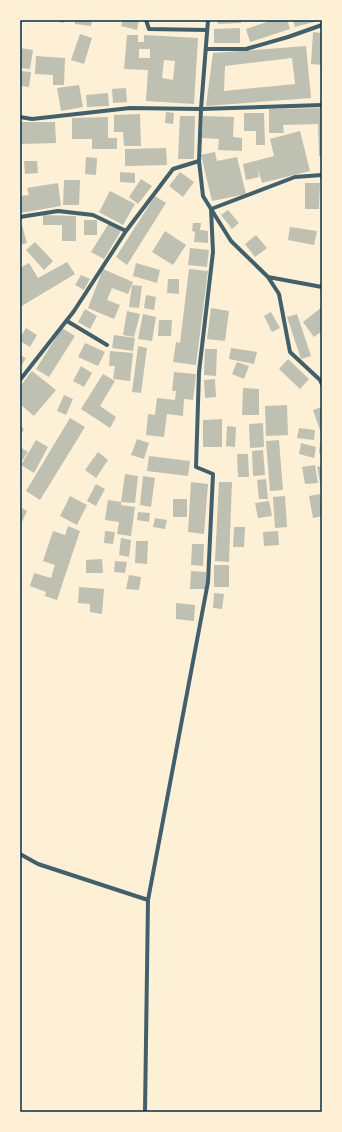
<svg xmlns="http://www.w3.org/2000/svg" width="342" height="1132" font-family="Montserrat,sans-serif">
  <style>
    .building { fill: #bec0b2; fill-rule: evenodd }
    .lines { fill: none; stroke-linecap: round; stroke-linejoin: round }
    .minor { stroke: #3f606c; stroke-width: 4 }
    .neatline { fill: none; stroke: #003049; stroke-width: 1.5 }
  </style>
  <rect width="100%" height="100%" fill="#fdf0d5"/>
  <path class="building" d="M55,20H65L63,23Z
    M75,20H92L91,26L75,24Z
    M123,20H139L137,30L121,26Z
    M217,20H241V23L218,24Z
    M273,20H287L290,29L250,42L246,29Z
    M293,20H318V21L295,27Z
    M240,28V43H214V29Z
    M313,32L322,33V65L311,64Z
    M80,34L92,38L84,64L71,60Z
    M127,35H138V42H144V35L198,38L194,104L146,101L148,70L124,69ZM139,49H150V58H139ZM164,60L175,61L173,80L162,78Z
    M306,46L311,98L206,106L213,53ZM292,58L295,84L224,91L225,66Z
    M20,48L33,50L30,69L20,68Z
    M36,56L65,58L64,85H53V75L35,74Z
    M20,71L31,72L29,87L20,86Z
    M79,85L83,107L61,111L57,88Z
    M126,88L127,102L113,103L112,89Z
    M108,93L109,106L87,107L86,95Z
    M322,108V156H319L318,124L283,125L284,133H269V109Z
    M166,112L174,113L173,124L165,123Z
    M244,113H264L265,145H256V131H244Z
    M140,114L141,146H124L123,132H114V115Z
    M180,116H195L194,159H178Z
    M203,116L234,117L233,137L242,138V151L218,150L219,139L202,138Z
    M108,117V138H117V149H92V139H72V118Z
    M20,122H55L56,143L20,144Z
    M300,131L310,171L262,183L258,169L259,177L246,180L243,164L274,156L270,139Z
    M166,148L167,165L125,166V149Z
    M215,152L217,161L237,157L246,194L212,201L201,155Z
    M86,157L97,158L96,175L85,174Z
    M24,161H37L38,173L25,174Z
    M120,172L135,173V183L120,182Z
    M180,172L194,182L183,197L169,186Z
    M141,179L152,186L138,204L129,197Z
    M64,180H80L79,205H63Z
    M58,183L61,206L20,213V196L29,195L27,188Z
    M305,183H320L319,209H305Z
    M110,191L135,204L123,225L99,212Z
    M155,196L166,203L127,265L116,257Z
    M228,210L239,223L232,229L221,215Z
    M43,215L76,216V241H62V225H43Z
    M84,220H97V235H84Z
    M109,223L121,231L104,259L91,252Z
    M193,223H201L200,230L208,231V243L194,242L195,232L192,231Z
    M20,225H22L27,243L20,245Z
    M290,227L317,231L314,245L288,240Z
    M165,231L186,245L173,265L152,252Z
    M256,235L267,248L255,257L245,244Z
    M35,242L53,261L44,270L26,250Z
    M190,248L209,250L207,267L188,265Z
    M67,262L75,274L20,307V268L29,263L38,278Z
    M136,263L160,270L157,283L133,276Z
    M103,269L133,282L128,294L112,288L107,300L120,305L114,319L88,308Z
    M189,269L208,271L196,365L173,362L176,342L180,343Z
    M81,275L90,279L84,290L75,285Z
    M168,279H179V294L167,293Z
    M132,285L142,286L139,308L129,307Z
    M146,295L156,297L154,310L144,308Z
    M322,307V331L314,337L303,322Z
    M211,308L229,311L225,341L207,339Z
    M85,309L97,316L90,329L78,322Z
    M127,311L140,314L134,337L123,335Z
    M271,312L280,328L272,332L264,316Z
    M143,314L156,317L152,341L138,339Z
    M297,314L311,356L301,359L287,317Z
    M159,320H172L171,336H158Z
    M26,328L37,335L30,347L20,341V338Z
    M62,328L75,336L49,377L36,369Z
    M114,335L135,338L133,351L112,348Z
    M85,343L105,352L98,366L78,357Z
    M138,346L147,348L141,393L132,392Z
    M231,348L257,352L254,364L229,359Z
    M205,349H217L216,376L204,375Z
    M110,351L133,353L130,381L113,379L115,366H109Z
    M20,355L26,358L20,368Z
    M288,359L309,379L300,389L279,369Z
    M237,362L249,366L244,379L232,374Z
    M81,366L92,373L84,387L73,381Z
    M32,371L56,390L34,416L20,404V386Z
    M174,372L196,374L193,400L184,399L183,416L167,414L164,437L146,435L148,414L155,415L157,398L175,400L176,391H172Z
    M103,374L115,381L100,406L116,417L110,428L81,409Z
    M215,379L216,397L205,398L204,380Z
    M243,388L259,389V415H242Z
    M64,395L73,399L66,415L57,411Z
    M287,405L288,435L266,436L265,406Z
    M322,407V430H320L313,410Z
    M70,418L85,427L40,500L26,491Z
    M222,419V447H203V420Z
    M263,423L264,447L250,448L249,424Z
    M20,426L24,429L20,436Z
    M227,426L236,427L235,447L226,446Z
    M299,428L315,430L314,440L297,438Z
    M137,439L149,443L144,459L131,455Z
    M36,440L48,447L34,473L21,465Z
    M279,440L283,490L270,491L266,441Z
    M301,443L316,447L314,458L299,454Z
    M320,443H322V453H319Z
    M20,447L28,452L20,464Z
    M263,450L265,475L253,476L252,451Z
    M98,452L108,460L96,478L85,470Z
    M237,454H248L249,477H238Z
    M149,456L190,461L188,476L147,471Z
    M315,465L318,483L305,484L302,467Z
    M322,466V487H321L317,467Z
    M125,474L138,476L135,503L121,502Z
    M143,476L155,478L151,507L140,505Z
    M266,479L268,499H259L257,480Z
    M191,482L208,484L204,534L188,532Z
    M219,482H232L229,562L215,561Z
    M96,484L105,489L96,506L87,501Z
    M320,494L322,516L313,518L309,496Z
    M70,496L87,505L77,525L60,516Z
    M285,496L287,527L275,528L273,497Z
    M173,499H187V517H173Z
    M108,500L121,502V505L135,507L131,536L117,534L119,522L105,520Z
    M269,501L272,516L258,518L255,503Z
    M20,507L27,511L20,526Z
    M138,512L150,513L149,522L137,520Z
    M155,518L167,520L165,529L153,527Z
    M68,526L80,531L57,600L45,596L46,592L30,586L34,573L51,578L55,565L43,561L53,531L65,535Z
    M234,527H245L244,547H233Z
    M105,531L115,532L113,544L104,543Z
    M278,531L279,545L264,546L263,532Z
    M121,538L131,540L129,557L119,555Z
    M136,541H148L147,564L135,563Z
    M192,544H204L203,566L191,565Z
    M102,559L103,573H86V560Z
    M115,561L127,562L125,573L114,572Z
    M214,565H229V587H214Z
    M191,571L206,572V589H190Z
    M129,575L141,577L139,590L126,589Z
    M79,587L104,589L102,614L90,612V604L78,603Z
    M214,593L224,594L222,609L213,608Z
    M176,603L195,605L194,621L176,619Z"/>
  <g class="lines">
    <path class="minor" d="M146,20L149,29L207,30
      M206,49H246L288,37L322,25
      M20,117L32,119L130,108L201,109L322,105
      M322,175L295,177L211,209L231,241L268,277L279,294L290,352L320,380L322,384
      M20,217L58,211L93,215L126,231L173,169L199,161
      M268,277L322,287
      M67,321L107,345
      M20,380L74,311L126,231
      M20,854L38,864L148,900
      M145,1112L148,900L208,582L213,474L196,467L199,372L213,252L211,209L203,196L199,161L201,109L208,20"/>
  </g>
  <rect width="342" height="1132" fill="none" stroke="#fdf0d5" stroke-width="42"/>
  <rect x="21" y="21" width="300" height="1090" class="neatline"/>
</svg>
